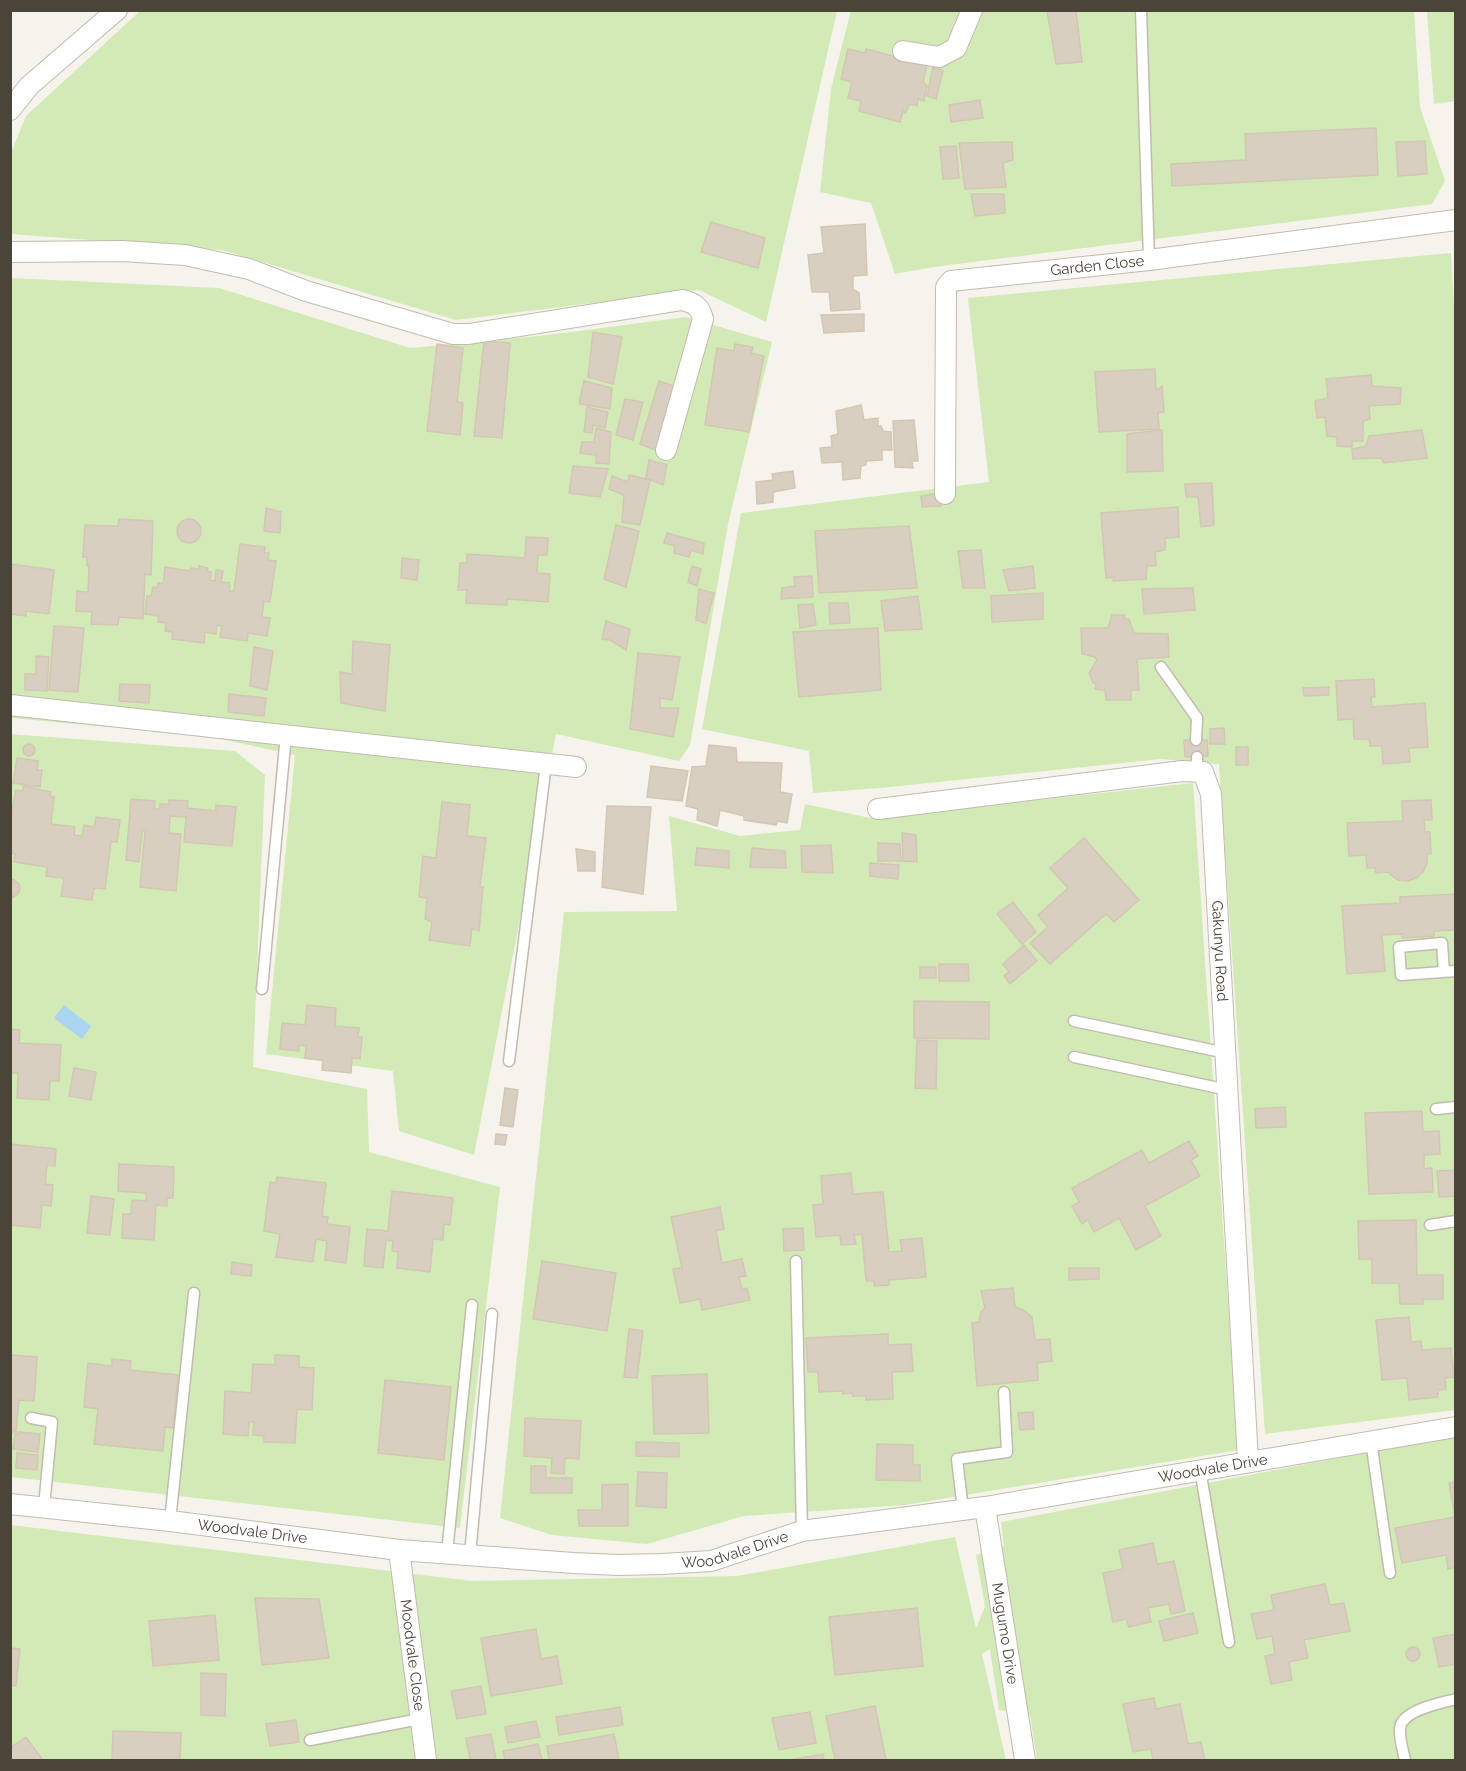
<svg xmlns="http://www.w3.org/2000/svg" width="1466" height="1771" font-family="Raleway,sans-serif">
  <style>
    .green { fill: #d2eab5 }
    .water { fill: #a9d4f2 }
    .building { fill: #d8cfc1; stroke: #d3c7b4; stroke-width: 1.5 }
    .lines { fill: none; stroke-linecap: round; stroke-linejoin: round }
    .lane-casing { stroke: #c2bbae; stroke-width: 13 }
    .street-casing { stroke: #c2bbae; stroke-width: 22 }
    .lane { stroke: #fff; stroke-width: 10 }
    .street { stroke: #fff; stroke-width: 20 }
    .labels { text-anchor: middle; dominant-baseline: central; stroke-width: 5; stroke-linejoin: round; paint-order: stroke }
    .street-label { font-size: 15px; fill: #4b4439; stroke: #fff }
  </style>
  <rect width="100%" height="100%" fill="#f6f3ec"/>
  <path class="green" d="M851,10L1414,11L1420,107L1445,181L1432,204L934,267L895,274L871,203L820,192L831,89Z
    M140,11H837L766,322L699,290L456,320L222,250L11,234L10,155L26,116Z
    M1427,11H1455V101L1434,104Z
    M1451,253L1456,341L1455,1410L1265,1434L1219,764L1161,759L880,788L813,793L809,751L702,729L741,513L989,482L968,298Z
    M11,278L219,288L410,348L548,335L686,317L772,342L728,524L690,745L679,761L556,734L474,1155L399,1131L393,1071L266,1054L295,755L207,736L11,718Z
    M10,734L235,751L265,775L253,1067L367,1089L369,1152L500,1187L460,1528L11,1477Z
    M1193,783L1238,1450L905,1505L744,1516L647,1544L552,1535L500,1518L564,912L677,911L669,816L740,836L800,830L805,804L870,818Z
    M1455,1436V1760H1037L1030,1715L999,1710L990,1649L982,1654L1006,1760H11V1525L472,1581L737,1576L955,1537L976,1628L985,1607L976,1555L1004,1547L1001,1522Z"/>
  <path class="water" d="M64,1005L91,1026L82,1039L54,1018Z"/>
  <path class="building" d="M1047,10H1076L1082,62L1056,64Z
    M848,49L865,53L866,49L927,65L923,82L927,86L924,101L918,99L917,106L910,104L905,113L903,111L900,122L859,111L861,101L848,98L852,82L841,79Z
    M933,67L943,71L936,99L927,96Z
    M980,100L983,118L951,122L949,105Z
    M1376,128L1378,175L1172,186L1171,164L1246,160L1245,134Z
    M1425,141L1427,174L1398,176L1396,142Z
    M1012,142L1013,160L1003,163L1006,187L965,189L959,143Z
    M956,146L959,178L943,179L940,147Z
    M971,194H1004L1005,213L975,216Z
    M711,222L765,238L758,268L701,252Z
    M865,224L867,275L853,276V289L859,293L860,309L831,311L829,292H812L808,255L824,253L821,227Z
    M864,314V331L824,333L821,315Z
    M593,332L622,337L613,384L588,377Z
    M484,341L510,343L502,438L474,436Z
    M437,344L463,348L457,402L463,403L460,435L427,431Z
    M735,344L753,347L751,353L764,356L749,432L705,425L717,348L734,351Z
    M1155,369L1156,390L1162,386L1164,412L1158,413L1159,429L1099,432L1095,372Z
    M1371,375L1372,386L1401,388L1400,404L1369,406L1370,419L1363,421V441H1352V447L1337,446V437L1327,436L1325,417L1317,418L1315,401L1328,398L1326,379Z
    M584,381L612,388L610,409L579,404Z
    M659,381L674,386L658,451L640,444Z
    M625,399L643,402L633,440L616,435Z
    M861,405L864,420L878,418V426H881L883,431L891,432L892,450H882V460L866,461V465L861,466L860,478L843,480L842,462L822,463L820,448L832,447L831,436L838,434L836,411Z
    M587,407L608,412L605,428L593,425L592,433L584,432Z
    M914,420L918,461H912L913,468L895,467L893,421Z
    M596,428L611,432L609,464L596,463V455L580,453L582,442H594Z
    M1162,430L1163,471L1127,472V434Z
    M1422,430L1427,458L1384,463L1381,458L1353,459L1352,449L1366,446L1369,436Z
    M649,460L667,465L663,485L646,478Z
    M573,466L608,469L600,497L569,493Z
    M793,471L795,488L773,492V502L757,504L756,482L773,480L772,474Z
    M629,475L650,480L640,525L622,522L624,495L609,489L612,476L628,482Z
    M1212,483L1214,525L1201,527L1198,497H1186L1185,484Z
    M938,493L941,506L922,507L921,496Z
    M1178,507L1179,537L1165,538V550L1155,552L1156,566H1147L1146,579L1113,581L1114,577L1106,578L1101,513Z
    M266,508L281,512L280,533L264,531Z
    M177 531a12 12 0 1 1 24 0a12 12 0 1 1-24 0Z
    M119,519L153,521L151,575L145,574L143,619L119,617L118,625L91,624L92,612L76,611L77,591L88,592L89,566H87V557H83L85,525L118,526Z
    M616,525L639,531L626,587L604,579Z
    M909,526L917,588L819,593L815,531Z
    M667,533L704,543L703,554L691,550L689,557L674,553L675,546L664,543Z
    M526,537L548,538L547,555H538L537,573L550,574L548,602L507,599V605L466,603L467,590H458L460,563H467V554L525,558Z
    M240,544L265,547L264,553H269L268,560L276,561L270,602L264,601L262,617L270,618L267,636L248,633L247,641L220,637L222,626L217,625L216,634L205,632L204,643L172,639L173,632L165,631L166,623L158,622L159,616L145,614L147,596H151L153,587L157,588L158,583L163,584L165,567L190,571L191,568L199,569V566L208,568L207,571L211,572L210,580L215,581L216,570L223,571L221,582L230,583L229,591H234Z
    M981,550L985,588H963L958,551Z
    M402,558L419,560L417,580L401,578Z
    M10,564L54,570L49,614L26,611V616L10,614Z
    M692,566L701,569L697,586L688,582Z
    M1033,566L1035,588L1009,591L1003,570Z
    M812,576L813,597L781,599L782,588L795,586L794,577Z
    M1193,588L1195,610L1144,614L1142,589Z
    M699,589L714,593L706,623L696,620Z
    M1043,593V619L992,622L991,596Z
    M918,596L922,629L885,631L881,601Z
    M829,603H848L850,623L830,624Z
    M813,604L816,625L800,628L798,605Z
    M1112,615H1125L1124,619H1129L1134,633L1168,634L1169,657L1137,659L1139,690H1131V700H1106L1105,690L1095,689L1096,684L1093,683L1089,673L1097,660L1095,657L1082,654L1081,628H1108Z
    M606,621L630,629L626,650L610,640L602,639Z
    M54,626L84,628L78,692L49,690Z
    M878,628L881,690L799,697L793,632Z
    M353,641L390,645L385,711L341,703L340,672L352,674Z
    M254,647L273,651L267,690L250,686Z
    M638,653L680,657L672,700L660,698V708H679L673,737L630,729Z
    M36,656L49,657L47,691L25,690V674H36Z
    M1374,679L1375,697H1371L1372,707L1425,703L1428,747L1409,748L1410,762L1383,764L1382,746H1370L1369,739H1354L1353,719L1338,720L1336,681Z
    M120,684L150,685L149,703L119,701Z
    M1329,687V695L1304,696L1303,688Z
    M229,694L266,698L264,716L228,712Z
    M1224,728L1225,744H1210V729Z
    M1184,740H1207L1208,756L1185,757Z
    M23 750a6 6 0 1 1 12 0a6 6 0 1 1-12 0Z
    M709,745L736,748L737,762L782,763L780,792L792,794L787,823L778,821L776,825L744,820V816L720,810L717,826L697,820L698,809L686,806L692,767L706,766Z
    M1236,747H1248V765H1236Z
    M17,758L38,761L37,770H42L40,787L13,783Z
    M651,766L688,771L682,801L647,797Z
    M23,786L51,792L50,796L54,797L51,824L75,827L74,835L82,836L84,825L94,827L96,817L120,820L117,842H111L105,889L94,888L92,900L61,896L64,878L46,876L47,867L14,862L15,854L10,853V819L16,790L23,791Z
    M131,799L155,801L154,809H160V804H169V800L188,801L187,808L216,811V805L236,807L232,846L184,842L186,817L170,816L169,833L181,834L176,891L140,887L145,831H142L139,862L126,860Z
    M1431,800L1432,820H1424L1425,832H1430L1431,854H1427V863L1423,872L1416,878L1408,881L1398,880L1387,872L1376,873L1375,868H1367L1366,855L1349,856L1347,823L1403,821L1402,801Z
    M442,802L470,805L467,836L486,838L480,887H483L479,931L472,928L470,946L429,940L432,922L425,919L427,898L419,897L423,856L436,858Z
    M607,806L651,807L643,894L602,887Z
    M902,833L916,835L917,862L903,861Z
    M1084,838L1139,900L1114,922L1106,914L1050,964L1030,943L1048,927L1038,915L1068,888L1050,868Z
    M878,843L900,844L901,861H878Z
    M831,845L833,873L802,872L801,846Z
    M697,848L729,851V868L695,865Z
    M752,848L785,851L786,868L750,867Z
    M576,849L595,852V871H578Z
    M870,863L899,865L898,879L870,876Z
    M10,879L14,880L19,884L20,890L17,895L12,898Z
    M1455,894L1456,930L1434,931V936L1402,938V934L1382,935L1385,971L1347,974L1342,906L1400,903V897Z
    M1013,902L1036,932L1022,944L997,914Z
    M1024,945L1037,961L1010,984L1004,976L1009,972L1003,964Z
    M939,964H968L969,981H939Z
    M920,967H936V978H920Z
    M914,1001L989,1002V1039L914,1038Z
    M307,1005L336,1008L335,1026L359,1028L358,1037H362L360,1059L352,1058L351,1073L322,1070L323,1060L305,1058L306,1046L299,1045V1051L280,1049L282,1023L305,1025Z
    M10,1029L20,1030L19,1043L61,1045L59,1081H50L49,1100L17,1098L18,1073H10Z
    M917,1040L937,1041L936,1089L915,1088Z
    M74,1068L96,1072L91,1100L69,1096Z
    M505,1088L518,1090L513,1127L500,1125Z
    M1285,1107L1286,1127L1256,1128L1255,1109Z
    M1422,1111L1423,1132L1439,1131L1440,1154L1424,1155V1169L1432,1168L1433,1192L1369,1194L1365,1113Z
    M496,1134L507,1135L505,1145L495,1144Z
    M1189,1141L1198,1156L1191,1160L1200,1176L1145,1206L1161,1236L1136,1250L1119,1218L1094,1232L1088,1220L1082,1224L1072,1206L1079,1202L1072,1188L1142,1150L1149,1163Z
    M10,1144L56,1149L55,1166L47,1165L45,1184L53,1185L51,1206L42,1205L40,1228L10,1225Z
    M119,1164L174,1167L173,1198H167V1206L156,1205L154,1240L122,1238L123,1214H131L132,1200L146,1201V1193L118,1191Z
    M1456,1170V1196L1439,1197L1437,1171Z
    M851,1173L853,1194L883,1192L889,1252L902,1251L900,1240L922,1238L926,1277L889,1280V1285L874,1286V1281H866L862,1234L854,1235L856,1244L841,1245L840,1235L816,1237L813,1205L823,1204L821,1176Z
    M277,1177L326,1183L322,1216L328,1217L327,1224L350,1227L346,1263L325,1260L327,1241L316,1239L313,1262L276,1257L280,1234L264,1231L270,1182L276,1183Z
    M392,1191L453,1198L450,1225L444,1224L443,1240L433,1239L430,1272L397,1268L398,1252L392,1251L393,1241L386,1240L383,1268L364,1266L367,1229L388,1231Z
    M91,1196L114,1199L110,1235L87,1233Z
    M720,1207L724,1229L716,1231L722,1263L742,1259L746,1276L739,1277L742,1290L747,1288L750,1300L702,1310L700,1299L680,1303L673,1269L682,1268L671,1217Z
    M1416,1220L1417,1275H1443V1299H1423V1304H1400L1399,1283H1372V1259H1359L1358,1221Z
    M803,1228L804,1250L784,1251L783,1229Z
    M542,1261L616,1273L607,1331L533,1319Z
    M232,1262L252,1265L251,1276L231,1274Z
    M1069,1268H1099V1279L1069,1280Z
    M1013,1288L1015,1307L1023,1310L1032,1317L1035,1340L1050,1339L1052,1361L1037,1363L1038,1380L977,1386L972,1323L979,1322L981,1312L985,1308L981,1291Z
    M1409,1317L1411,1342L1421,1341L1422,1350L1451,1348L1454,1377L1445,1378L1446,1389L1438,1390V1397L1409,1400L1407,1378L1382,1380L1376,1320Z
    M629,1329L643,1331L637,1378L624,1377Z
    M888,1334V1345L911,1344L913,1371L892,1372L893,1399L866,1400V1396H853L852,1393L843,1394L842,1391L819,1392L818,1372H808L806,1338Z
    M10,1355L37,1357L34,1401L19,1400L16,1432H10Z
    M275,1355L299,1356V1367L314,1368L312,1410L297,1409L295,1443L264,1442V1436L253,1435L254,1422H249L248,1436L223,1434L225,1391L251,1393L253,1364L275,1365Z
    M112,1359L131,1361L130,1370L178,1375L173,1428L165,1427L163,1451L94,1444L98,1409L84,1407L88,1363L112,1366Z
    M707,1374L709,1433L654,1434L652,1376Z
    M385,1380L451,1387L444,1460L378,1453Z
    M1033,1412L1034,1429L1020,1430L1018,1413Z
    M525,1418L581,1421L579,1459L565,1458L564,1474L551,1473L552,1458L524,1456Z
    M18,1432L40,1434L38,1452L13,1449L15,1434H18Z
    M636,1442L679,1443V1457L636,1456Z
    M877,1444L913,1445V1465H920V1481L876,1480Z
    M17,1453L38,1455L37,1470L16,1468Z
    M531,1466H546V1478H572V1493H531Z
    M638,1472L667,1473L666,1508L636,1506Z
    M1456,1482V1567L1448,1569L1446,1555L1402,1563L1395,1528L1455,1517L1449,1483Z
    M628,1484V1526H579L578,1510H602V1485Z
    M1153,1543L1157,1564L1174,1561L1185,1611L1171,1614L1169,1604L1148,1608L1151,1622L1129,1627L1126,1619L1113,1622L1103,1573L1123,1569L1119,1550Z
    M1325,1584L1330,1605L1344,1603L1350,1631L1304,1640L1308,1658L1289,1662L1292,1680L1271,1684L1265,1656L1275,1654L1272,1636L1257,1639L1251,1614L1274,1610L1271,1595Z
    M255,1598L319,1599L329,1658L262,1665Z
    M917,1608L923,1666L835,1675L829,1617Z
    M1193,1613L1198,1633L1164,1641L1159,1621Z
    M215,1615L219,1660L153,1666L149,1621Z
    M536,1629L541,1659L557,1656L562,1684L491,1696L481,1638Z
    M1456,1634V1664L1439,1667L1433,1638Z
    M1406 1654a7 7 0 1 1 14 0a7 7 0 1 1-14 0Z
    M10,1648L20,1649L16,1686L10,1685Z
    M201,1673L226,1674L225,1716L201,1715Z
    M481,1686L486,1714L457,1719L451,1691Z
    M1154,1698L1156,1709L1180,1704L1188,1744L1201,1742L1205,1760H1153L1151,1749L1133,1752L1123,1704Z
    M875,1706L886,1760H835L826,1716Z
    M620,1707L623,1725L559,1735L556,1717Z
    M810,1712L816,1743L779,1750L772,1718Z
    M296,1720L299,1742L270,1746L266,1724Z
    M536,1721L540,1737L508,1743L505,1727Z
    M113,1731L181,1733L180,1760H112Z
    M491,1734L496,1760H470L466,1738Z
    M614,1734L619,1760H549L547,1746Z
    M26,1737L43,1760H10V1748Z
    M538,1744L542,1760H505L503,1751Z
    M823,1754L824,1760H790Z"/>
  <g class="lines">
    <defs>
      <path id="lane" d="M1141,10L1149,260
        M1161,667L1197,718L1196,740
        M1197,772V757
        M1444,972L1442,943L1399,947L1401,975L1456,971
        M262,989L286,735
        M1074,1021L1226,1053
        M1074,1057L1228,1090
        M509,1061L546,764
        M1436,1109L1456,1107
        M1430,1225L1456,1221
        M796,1261L802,1531
        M31,1418L52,1422L44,1507
        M1371,1441L1390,1573
        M1200,1469L1229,1642
        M963,1510L957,1459L1007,1452L1004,1392
        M170,1521L194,1293
        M447,1553L472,1305
        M470,1555L492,1314
        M310,1740L420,1719
        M1405,1760C1403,1751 1399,1738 1400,1728C1402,1710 1441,1703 1456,1699"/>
      <g id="street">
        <path d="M903,51L939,57L956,48L972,10"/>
        <path d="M10,110L29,86L117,10"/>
        <path d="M10,252L122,251L185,255L249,269L306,291L453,334H469L682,300C694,303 700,306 703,319L666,450"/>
        <path id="s1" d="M945,494L946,287L951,281L1149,260L1456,220"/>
        <path d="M10,705L576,767"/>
        <path id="s2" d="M878,809L1182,771L1203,772L1211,794L1248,1461"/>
        <path id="s3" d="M10,1504L170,1521L399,1550L573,1563L618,1565L662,1564L711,1561L802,1531L985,1507L1456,1427"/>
        <path id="s4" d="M985,1507L1025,1760"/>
        <path id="s5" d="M399,1550L426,1760"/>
      </g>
    </defs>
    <use href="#lane" class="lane-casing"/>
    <use href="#street" class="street-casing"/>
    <use href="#lane" class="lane"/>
    <use href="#street" class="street"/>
  </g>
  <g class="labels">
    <g class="street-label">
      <text stroke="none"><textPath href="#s1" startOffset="362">Garden Close</textPath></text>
      <text stroke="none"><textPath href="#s2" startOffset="508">Gakunyu Road</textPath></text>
      <text stroke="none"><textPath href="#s3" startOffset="1216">Woodvale Drive</textPath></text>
      <text stroke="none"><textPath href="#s3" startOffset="244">Woodvale Drive</textPath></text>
      <text stroke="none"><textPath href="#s3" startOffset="730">Woodvale Drive</textPath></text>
      <text stroke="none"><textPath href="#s4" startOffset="128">Mugumo Drive</textPath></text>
      <text stroke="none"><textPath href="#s5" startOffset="106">Moodvale Close</textPath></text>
    </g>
  </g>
  <rect width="1466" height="1771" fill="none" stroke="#4b4439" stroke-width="24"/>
</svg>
